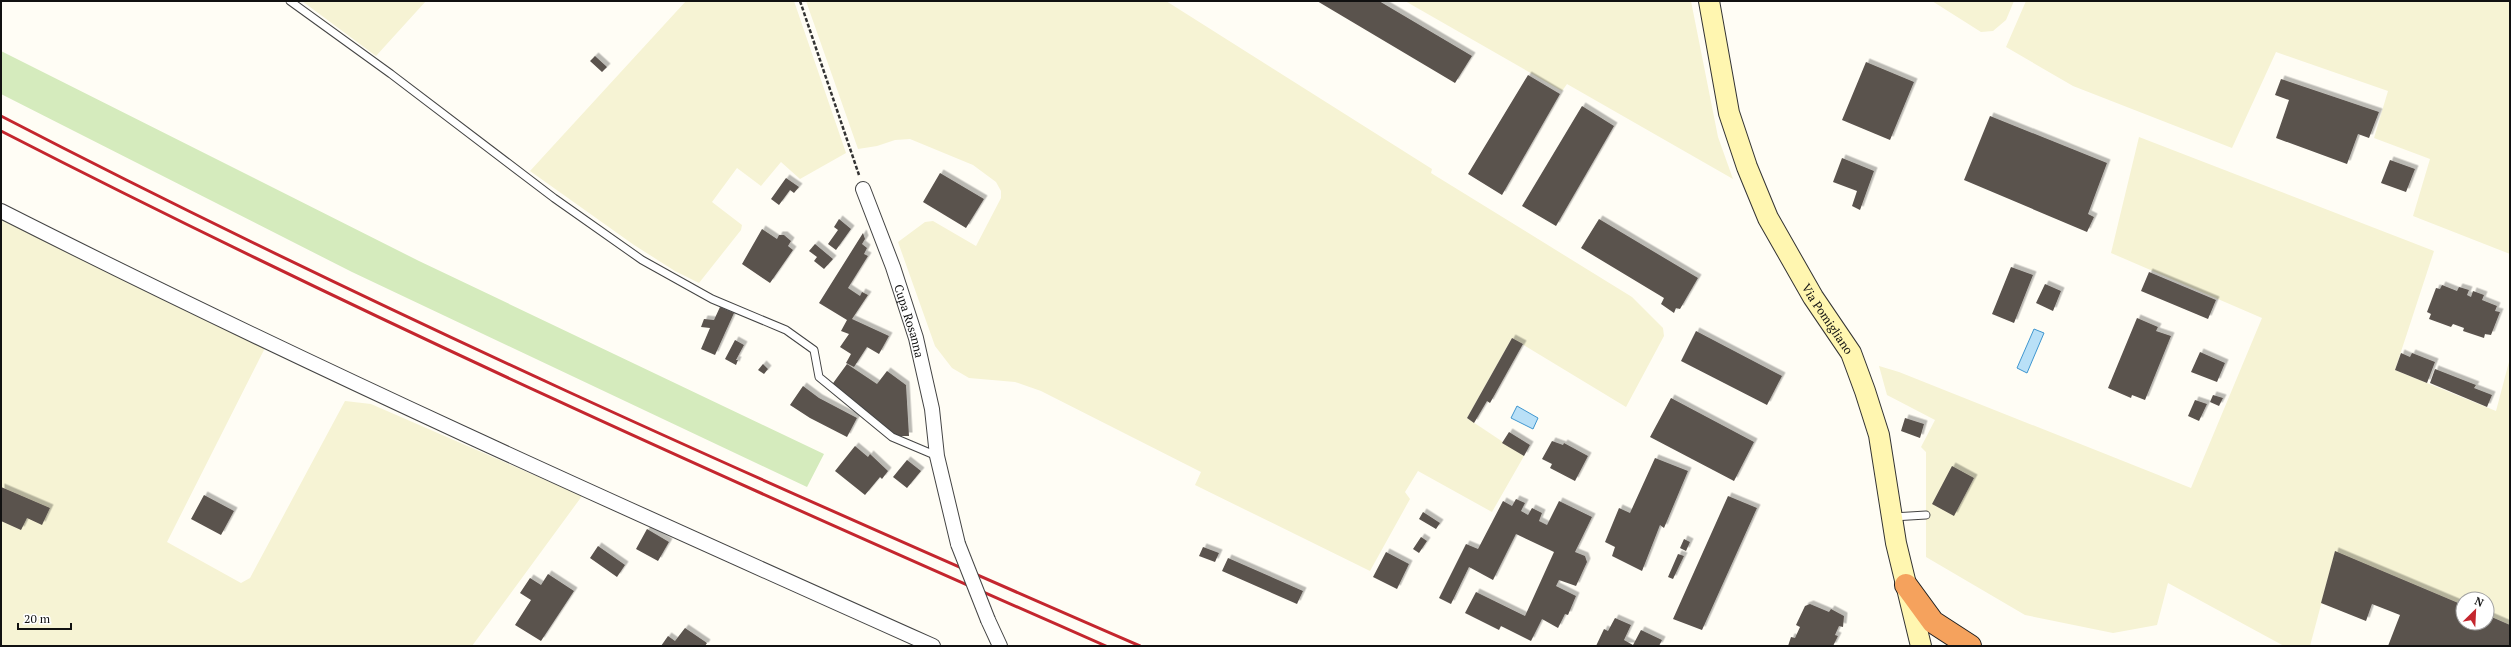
<svg xmlns="http://www.w3.org/2000/svg" width="2511" height="647" font-family="'PT Serif',serif">
  <style>
    .farmland { fill: #f6f3d4 }
    .green { fill: #d5ebbd }
    .water { fill: #b9e0f7; stroke: #3f96cf }
    .building { fill: #5a524d; filter: url(#shadow) }
    .lines { fill: none; stroke-linecap: round; stroke-linejoin: round }
    .lane-casing { stroke: #444; stroke-width: 9 }
    .street-casing { stroke: #444; stroke-width: 16 }
    .secondary-casing { stroke: #333; stroke-width: 22 }
    .highway-casing { stroke: #222; stroke-width: 24 }
    .path { stroke: #333; stroke-width: 2.5; stroke-dasharray: 4 2; stroke-linecap: butt }
    .lane { stroke: #fff; stroke-width: 7 }
    .street { stroke: #fff; stroke-width: 14 }
    .secondary { stroke: #fff6b0; stroke-width: 20 }
    .highway { stroke: #f5a25d; stroke-width: 22 }
    .rail { stroke: #c4262e; stroke-width: 3 }
    .street-bridge-casing { stroke: #444; stroke-width: 16; stroke-linecap: butt }
    .street-bridge { stroke: #fff; stroke-width: 14 }
    .labels { text-anchor: middle; dominant-baseline: central; stroke-width: 4; stroke-linejoin: round; paint-order: stroke }
    .street-label { font-size: 12px; fill: #111; stroke: #fff }
  </style>
  <defs>
    <filter id="shadow"><feDropShadow dx="3.5" dy="-3.5" stdDeviation="0" flood-color="#0004"/></filter>
  </defs>
  <rect width="100%" height="100%" fill="#fffdf5"/>
  <path class="farmland" d="M302,1H426L376,56Z
    M686,1H794L846,153L800,179L781,162L761,186L737,168L712,202L742,225L741,230L699,283L675,271L634,245L530,171Z
    M806,1H1166L1432,169L1431,173L1632,297L1663,328L1664,336L1626,407L1512,338L1467,418L1524,456L1492,512L1418,471L1405,492L1410,499L1370,571L1195,485L1201,472L1041,391L1015,382L969,378L952,368L935,346L898,242L925,222L933,221L976,246L1001,198V191L996,182L973,165L910,139L895,140L877,146L858,149Z
    M1405,1H1691L1718,137L1733,179L1567,84L1562,91Z
    M1932,1H2014L2006,20L1993,31L1981,32Z
    M2026,1H2510V254L2413,216L2430,159L2374,138L2388,91L2276,52L2232,148L2073,86L2006,47Z
    M2139,137L2434,251L2395,370L2496,411L2510,358V625L2487,615V599H2463V605L2335,552L2310,646H2284L2168,583L2157,625L2113,633L2025,615L1926,557V452L1921,447L1935,420L1887,395L1879,366L1899,372L2191,488L2262,318L2111,253Z
    M1,220L17,225L265,348L167,542L241,583L250,578L345,401L371,404L582,496L472,646H1Z"/>
  <path class="green" d="M1,51L419,261L824,454L807,487L352,272L1,94Z"/>
  <path class="water" d="M2034,329L2044,333L2027,373L2017,368Z
    M1517,406L1538,418L1533,429L1511,418Z"/>
  <path class="building" d="M1317,1H1379L1472,56L1455,83Z
    M595,56L607,67L602,72L590,61Z
    M1866,62L1914,82L1890,140L1842,120Z
    M1528,75L1560,94L1502,195L1468,174Z
    M2281,79L2379,112L2369,138L2358,134L2347,164L2276,138L2289,100L2275,95Z
    M1582,106L1614,126L1556,226L1522,206Z
    M1990,116L2107,163L2088,214L2094,217L2087,232L1964,180Z
    M1842,158L1874,171L1860,210L1852,206L1857,191L1833,182Z
    M2390,160L2415,169L2406,192L2381,183Z
    M940,173L984,199L966,228L923,202Z
    M786,178L799,187L794,193L790,190L779,205L771,199Z
    M839,219L851,229L836,250L828,244L838,230L834,227Z
    M1599,219L1698,278L1680,309L1676,308L1674,313L1661,304L1664,298L1581,248Z
    M762,229L777,239L779,235H784L791,241L788,246L793,250L770,283L742,264Z
    M863,233L865,239L862,244L867,248L864,254L868,256L848,288L860,296L862,292L868,295L852,319L889,336L879,354L867,347L854,367L846,363L851,354L840,347L849,334L841,331L847,320L819,303Z
    M815,244L833,259L824,269L814,261L817,257L809,251Z
    M2011,267L2033,275L2014,323L1992,314Z
    M2149,272L2216,300L2208,319L2141,291Z
    M2045,284L2061,291L2053,311L2036,303Z
    M2442,285L2457,291L2459,287L2469,290L2467,295L2471,297L2473,291L2484,295L2482,300L2497,306L2495,311L2500,312L2491,335L2485,334L2484,338L2463,331L2464,328L2453,324L2451,327L2429,319L2431,314L2427,312L2436,288L2440,289Z
    M720,307L734,313L715,355L701,349L710,328L701,327L704,319L714,320Z
    M2137,318L2158,327L2156,331L2171,336L2145,400L2132,395L2131,398L2108,388Z
    M1696,331L1782,376L1767,405L1681,361Z
    M1512,338L1523,344L1490,403L1487,401L1474,423L1467,418Z
    M735,340L744,345L736,360H738L736,365L725,359Z
    M2200,352L2225,363L2217,382L2191,372Z
    M2401,353L2410,357L2412,353L2435,362L2427,383L2395,370Z
    M763,364L768,369L764,374L758,370Z
    M847,364L877,384L887,371L906,385L909,436H895L831,386Z
    M2435,369L2476,385L2474,388L2492,395L2487,407L2430,383Z
    M803,386L819,398L857,418L847,437L810,418L790,405Z
    M2213,395L2223,398L2219,406L2210,402Z
    M1671,398L1754,442L1734,481L1650,437Z
    M2195,400L2207,404L2199,421L2188,416Z
    M1905,418L1924,424L1920,438L1901,431Z
    M1509,432L1530,445L1524,456L1502,443Z
    M1552,441L1563,445L1564,443L1588,456L1575,481L1550,468L1552,464L1542,459Z
    M855,446L868,457L870,454L888,471L882,479L880,477L865,495L835,471Z
    M1655,458L1688,471L1664,528L1660,525L1642,571L1612,556L1615,547L1605,542L1619,508L1630,513Z
    M907,460L921,471L907,488L893,477Z
    M1952,466L1974,478L1954,516L1932,504Z
    M1,487L50,508L42,525L27,518L21,530L1,521Z
    M204,495L234,511L221,535L191,519Z
    M1728,496L1757,508L1702,630L1673,619Z
    M1516,499L1525,503L1521,511L1528,515L1532,508L1542,513L1539,521L1547,525L1559,501L1592,517L1575,552L1585,556L1587,562L1576,586L1559,580L1556,586L1576,596L1568,615L1565,614L1558,628L1542,619L1531,641L1501,626L1499,630L1465,613L1476,592L1525,616L1554,552L1516,534L1493,580L1469,567L1451,604L1439,598L1466,544L1478,549L1503,501L1512,506Z
    M1423,512L1440,523L1436,529L1419,519Z
    M647,529L669,542L658,561L636,549Z
    M1421,537L1427,541L1419,553L1413,549Z
    M1684,539L1690,542L1686,551L1680,548Z
    M598,546L625,565L617,577L590,558Z
    M1203,547L1219,553L1215,562L1199,556Z
    M2335,551L2463,605V623H2487V615L2510,625V646H2388L2400,615L2372,604L2366,621L2321,603Z
    M1386,552L1409,564L1397,589L1373,577Z
    M1678,554L1684,556L1673,579L1668,577Z
    M1228,558L1303,591L1297,604L1222,571Z
    M548,574L574,591L541,641L515,625L531,600L520,593L530,578L541,585Z
    M1810,604L1829,612L1831,609L1844,616L1843,627L1839,626L1835,635L1838,636L1833,646H1788L1791,637L1795,638L1800,627L1796,625L1805,606Z
    M1615,618L1631,625L1624,640L1633,645L1641,630L1662,640L1659,646H1596L1604,629L1608,631Z
    M685,628L707,643L705,646H661L668,636L675,641Z"/>
  <g class="lines">
    <defs>
      <path id="lane" d="M290,1L391,74L554,198L642,260L712,299L786,330L814,350L819,377L892,437L937,456
        M1893,517L1926,515"/>
      <g id="street">
        <path id="s1" d="M863,189L893,267L916,338L932,409L937,456L958,544"/>
        <path d="M1,211C307,366 620,506 933,646"/>
        <path d="M988,620L1000,646"/>
      </g>
      <g id="secondary">
        <path id="s2" d="M1709,1L1729,113L1747,167L1768,218L1813,297L1851,353L1865,391L1879,435L1896,543L1921,646"/>
      </g>
      <path id="highway" d="M1906,585L1933,622L1970,646"/>
    </defs>
    <use href="#lane" class="lane-casing"/>
    <use href="#street" class="street-casing"/>
    <use href="#secondary" class="secondary-casing"/>
    <use href="#highway" class="highway-casing"/>
    <path class="path" d="M800,1L859,175"/>
    <use href="#lane" class="lane"/>
    <use href="#street" class="street"/>
    <use href="#secondary" class="secondary"/>
    <use href="#highway" class="highway"/>
    <path class="rail" d="M1,116C373,309 756,479 1140,646
      M1,131C363,317 734,483 1106,646"/>
    <defs>
      <path id="street-bridge" d="M958,544L988,620"/>
    </defs>
    <use href="#street-bridge" class="street-bridge-casing"/>
    <use href="#street-bridge" class="street-bridge"/>
  </g>
  <g class="labels">
    <g class="street-label">
      <text stroke="none"><textPath href="#s2" startOffset="343">Via Pomigliano</textPath></text>
      <text stroke="none"><textPath href="#s1" startOffset="140">Cupa Rosanna</textPath></text>
    </g>
  </g>
  <rect width="2511" height="647" fill="none" stroke="#111111" stroke-width="4"/>
  <g transform="translate(2475 611) rotate(24)"><circle r="19" fill="#ffffff" stroke="#a0a0a0"/>
  <path d="M0-3L7 15L0 10L-7 15Z" fill="#c4262e"/>
  <text y="-6" font-size="11" font-weight="bold" text-anchor="middle" fill="#111111">N</text>
  </g>
  <path d="M18 623v6h53v-6" fill="none" stroke="#111111" stroke-width="2"/>
  <text x="24" y="623" font-size="12" fill="#111111" stroke="#ffffff" stroke-width="3" paint-order="stroke">20 m</text>
</svg>
